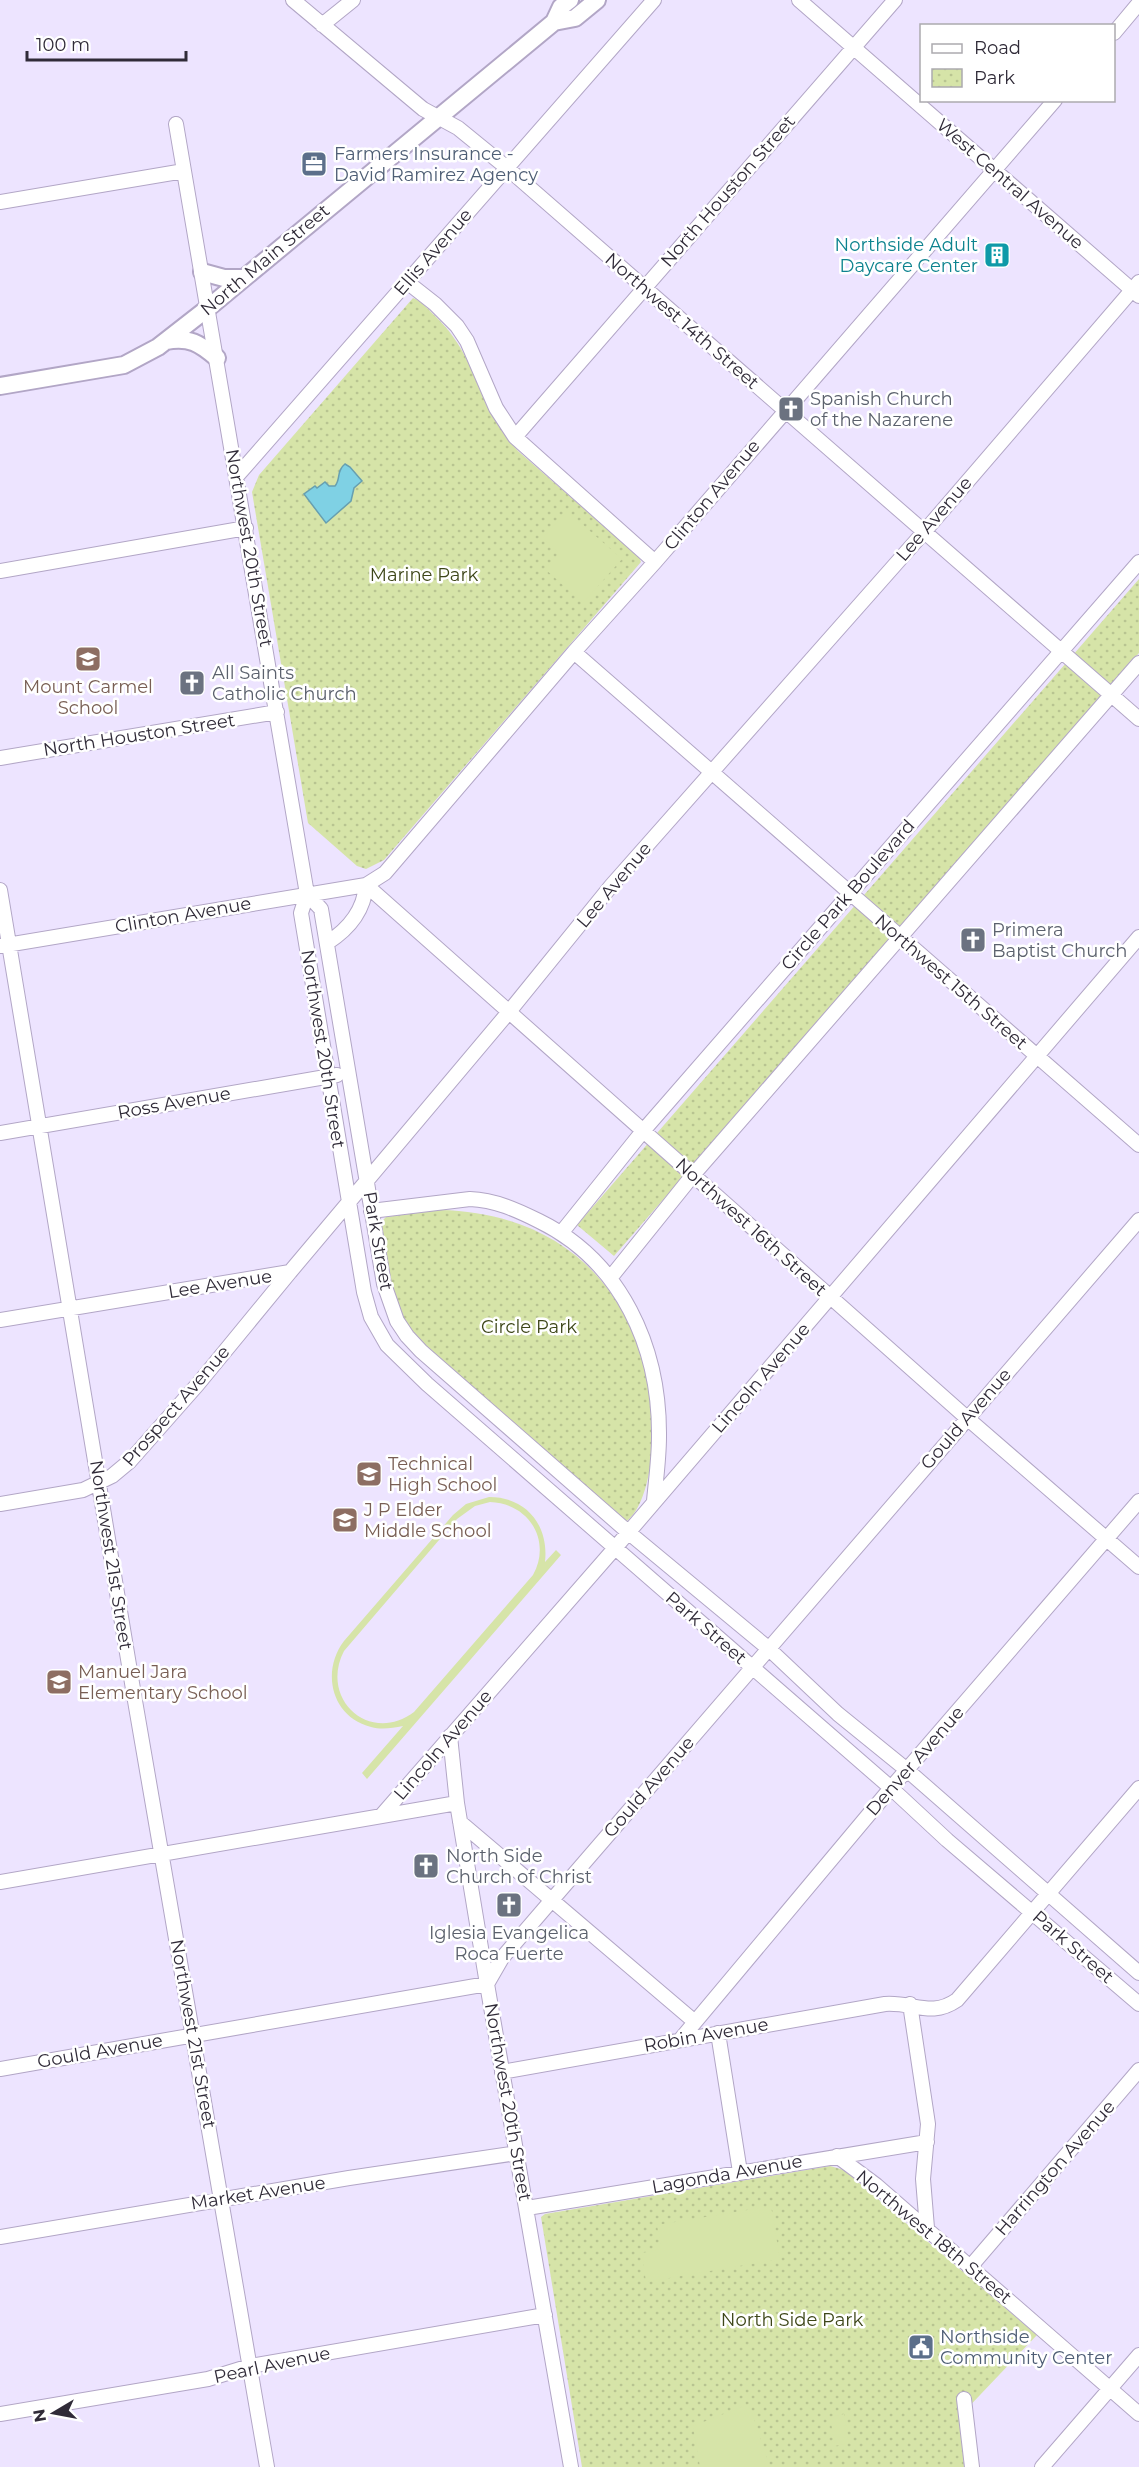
<svg xmlns="http://www.w3.org/2000/svg" width="1139" height="2467" font-family="Montserrat,sans-serif">
  <style>
    .park { fill: url(#park-dots) }
    .garden { fill: #d6e4a8; fill-rule: evenodd }
    .water { fill: #7fd1e4; stroke: #679fb0; stroke-width: 1.5 }
    .lines { fill: none; stroke-linecap: round; stroke-linejoin: round }
    .minor-casing { stroke: #b2a6c6; stroke-width: 16 }
    .major-casing { stroke: #b2a6c6; stroke-width: 20 }
    .minor { stroke: #fff; stroke-width: 14 }
    .major { stroke: #fff; stroke-width: 16 }
    .labels { text-anchor: middle; dominant-baseline: central; stroke-width: 5; stroke-linejoin: round; paint-order: stroke }
    .service-label { font-size: 18px; fill: #4e5e75; stroke: #fff; text-anchor: start }
    .street-label { font-size: 18px; fill: #302b38; stroke: #fff }
    .culture-label { font-size: 18px; fill: #0d838f; stroke: #fff; text-anchor: end }
    .worship-label { font-size: 18px; fill: #5b616d; stroke: #fff; text-anchor: start }
    .park-label { font-size: 18px; fill: #3d4618; stroke: #fff }
    .education-label { font-size: 18px; fill: #785e54; stroke: #fff; text-anchor: start }
  </style>
  <defs>
    <pattern id="park-dots" width="8" height="8" patternUnits="userSpaceOnUse" patternTransform="scale(1.5)"><rect width="8" height="8" fill="#d6e4a8"/><path d="M2 2h.1M6 6h.1" fill="none" stroke="#b8c491" stroke-width="1.8" stroke-linecap="round"/></pattern>
  </defs>
  <rect width="100%" height="100%" fill="#ede4ff"/>
  <path class="park" d="M413,298C421,301 428,309 434,315C465,344 472,373 489,410C497,425 507,438 518,451L639,557L641,562L384,860L366,869L357,866L308,823L252,492L259,475Z
    M1139,579V653L614,1256L577,1225Z
    M440,1210C577,1213 656,1310 652,1444C652,1465 645,1507 627,1521L621,1520L410,1332L390,1292L380,1223L386,1217Z
    M830,2166L844,2170L1037,2335L961,2415L964,2467H582L541,2217L545,2214Z"/>
  <path class="garden" d="M567,511L622,559L583,603L545,569L559,553L543,538Z
    M489,1497C527,1497 549,1526 545,1562L556,1550L561,1555L367,1779L362,1773L403,1726C392,1728 382,1730 371,1727C331,1717 321,1671 344,1641L453,1515L466,1504ZM490,1502C529,1503 552,1541 533,1575L414,1712C370,1745 319,1699 344,1651L457,1519L475,1506Z
    M771,2206L780,2259L646,2282L642,2253L661,2249L657,2225Z
    M749,2404L767,2458L764,2467H700L693,2426Z
    M844,2414L849,2443L835,2446L830,2417Z"/>
  <path class="water" d="M345,464L350,467L362,481L354,488L351,501L326,523L304,494L315,486L317,488L325,482L329,486H335C341,479 336,471 345,464Z"/>
  <g class="lines">
    <defs>
      <path id="minor" d="M293,0L423,109L458,128L506,167L1139,719
        M799,0L1139,296
        M322,25L353,0
        M1114,33L1139,3
        M176,124L307,894L301,913L364,1292L371,1317L387,1345L427,1384L891,1788L947,1840L1139,2004
        M0,202L184,171
        M407,282L435,304L457,326L467,341L496,408L515,437L655,562
        M515,437L895,0
        M237,476L654,0
        M0,571L246,528
        M574,652L1139,1145
        M0,758L277,712
        M366,885L967,1418L1139,1567
        M0,890L134,1695L267,2467
        M307,894L321,909L384,1284L397,1321L407,1336L421,1351L628,1532L768,1648L838,1714L907,1770L1139,1973
        M327,943C349,929 364,911 366,885
        M0,946L366,885L385,873L574,652L655,562L1055,100
        M0,1133L337,1075
        M371,1211L470,1199C495,1200 517,1210 539,1221C621,1261 660,1347 659,1437C659,1458 656,1479 654,1501
        M562,1232L643,1131L1139,562
        M611,1277L693,1175L1139,663
        M0,1320L290,1272L508,1013L611,886L924,532L1139,282
        M0,1504L83,1490L112,1476L130,1461L198,1384L290,1272
        M450,1736L457,1803L487,1984L571,2467
        M381,1816L615,1548L1139,937
        M460,1822L695,2022
        M0,1882L457,1803
        M910,2004L928,2124L923,2179L927,2228
        M718,2033L740,2172
        M680,2040L891,1788L1139,1501
        M0,2069L487,1984L502,1958L551,1901L1139,1220
        M502,2072L885,2004C914,2002 931,2018 957,2000L1139,1788
        M837,2156L876,2185L1139,2414
        M527,2208L927,2142
        M0,2237L349,2178L517,2153
        M971,2266L1139,2070
        M964,2399L972,2467
        M0,2414L208,2379L250,2366L545,2315
        M1042,2467L1139,2355"/>
      <path id="major" d="M554,22L575,18L597,0
        M202,272L224,278H242
        M166,341C190,337 199,343 217,358
        M0,386L124,365L158,347L208,308L554,22L561,7L570,0"/>
    </defs>
    <use href="#minor" class="minor-casing"/>
    <use href="#major" class="major-casing"/>
    <use href="#minor" class="minor"/>
    <use href="#major" class="major"/>
  </g>
  <defs>
    <symbol id="office-square" viewBox="-11 -11 22 22"><rect x="-9" y="-9" width="18" height="18" rx="4" fill="#5c6f8a" stroke="#fff"/><path d="M-6-3h4V-5.5h4V-3h4V5H-6ZM-1-4.5V-3h2v-1.5ZM-6 0V1H6V0Z" fill="#fff"/></symbol>
    <symbol id="building-square" viewBox="-11 -11 22 22"><rect x="-9" y="-9" width="18" height="18" rx="4" fill="#0f9aa8" stroke="#fff"/><path d="M-4-6H4V6H1V3H-1V6H-4ZM-2.5-4.3h1.7v1.8h-1.7ZM.8-4.3h1.7v1.8H.8ZM-2.5-1h1.7V.8h-1.7ZM.8-1h1.7V.8H.8Z" fill="#fff"/></symbol>
    <symbol id="church-square" viewBox="-11 -11 22 22"><rect x="-9" y="-9" width="18" height="18" rx="4" fill="#6b7280" stroke="#fff"/><path d="M-1.2-6h2.4v3.5h3.3v2.4h-3.3V6h-2.4V-.1h-3.3v-2.4h3.3Z" fill="#fff"/></symbol>
    <symbol id="school-square" viewBox="-11 -11 22 22"><rect x="-9" y="-9" width="18" height="18" rx="4" fill="#8d6e63" stroke="#fff"/><path d="M0-5L7-2L0 1L-7-2ZM-4 1L0 2.5L4 1V4Q0 6-4 4Z" fill="#fff"/></symbol>
    <symbol id="civic-square" viewBox="-11 -11 22 22"><rect x="-9" y="-9" width="18" height="18" rx="4" fill="#5c6f8a" stroke="#fff"/><path d="M-.6-6.5H3V-4.5H.6V-3L4-1V1h2V6H-6V1h2V-1L-.6-3ZM-1.2 2.5V6h2.4V2.5Z" fill="#fff"/></symbol>
  </defs>
  <g fill-rule="evenodd">
    <use href="#office-square" x="299" y="149" width="30" height="30"/>
    <use href="#building-square" x="982" y="240" width="30" height="30"/>
    <use href="#church-square" x="776" y="394" width="30" height="30"/>
    <use href="#school-square" x="73" y="644" width="30" height="30"/>
    <use href="#church-square" x="177" y="668" width="30" height="30"/>
    <use href="#church-square" x="958" y="925" width="30" height="30"/>
    <use href="#school-square" x="354" y="1459" width="30" height="30"/>
    <use href="#school-square" x="330" y="1505" width="30" height="30"/>
    <use href="#school-square" x="44" y="1667" width="30" height="30"/>
    <use href="#church-square" x="411" y="1851" width="30" height="30"/>
    <use href="#church-square" x="494" y="1890" width="30" height="30"/>
    <use href="#civic-square" x="906" y="2332" width="30" height="30"/>
  </g>
  <g class="labels">
    <g class="service-label">
      <text x="334" y="154">Farmers Insurance -<tspan x="334" dy="21">David Ramirez Agency</tspan></text>
      <text x="940" y="2337">Northside<tspan x="940" dy="21">Community Center</tspan></text>
    </g>
    <g class="street-label">
      <text transform="translate(1010 184) rotate(41)">West Central Avenue</text>
      <text transform="translate(728 191) rotate(-49)">North Houston Street</text>
      <text transform="translate(433 252) rotate(-49)">Ellis Avenue</text>
      <text transform="translate(265 260) rotate(-40)">North Main Street</text>
      <text transform="translate(682 321) rotate(41)">Northwest 14th Street</text>
      <text transform="translate(712 495) rotate(-50)">Clinton Avenue</text>
      <text transform="translate(934 519) rotate(-49)">Lee Avenue</text>
      <text transform="translate(249 548) rotate(80)">Northwest 20th Street</text>
      <text transform="translate(139 735) rotate(-9)">North Houston Street</text>
      <text transform="translate(614 885) rotate(-50)">Lee Avenue</text>
      <text transform="translate(848 895) rotate(-49)">Circle Park Boulevard</text>
      <text transform="translate(183 915) rotate(-10)">Clinton Avenue</text>
      <text transform="translate(951 982) rotate(41)">Northwest 15th Street</text>
      <text transform="translate(323 1049) rotate(81)">Northwest 20th Street</text>
      <text transform="translate(174 1103) rotate(-10)">Ross Avenue</text>
      <text transform="translate(751 1227) rotate(42)">Northwest 16th Street</text>
      <text transform="translate(378 1241) rotate(80)">Park Street</text>
      <text transform="translate(220 1284) rotate(-9)">Lee Avenue</text>
      <text transform="translate(761 1378) rotate(-49)">Lincoln Avenue</text>
      <text transform="translate(176 1406) rotate(-49)">Prospect Avenue</text>
      <text transform="translate(966 1419) rotate(-49)">Gould Avenue</text>
      <text transform="translate(111 1555) rotate(81)">Northwest 21st Street</text>
      <text transform="translate(706 1628) rotate(41)">Park Street</text>
      <text transform="translate(443 1745) rotate(-49)">Lincoln Avenue</text>
      <text transform="translate(915 1761) rotate(-49)">Denver Avenue</text>
      <text transform="translate(649 1787) rotate(-49)">Gould Avenue</text>
      <text transform="translate(1073 1947) rotate(41)">Park Street</text>
      <text transform="translate(193 2034) rotate(80)">Northwest 21st Street</text>
      <text transform="translate(706 2035) rotate(-10)">Robin Avenue</text>
      <text transform="translate(100 2051) rotate(-10)">Gould Avenue</text>
      <text transform="translate(508 2102) rotate(80)">Northwest 20th Street</text>
      <text transform="translate(1055 2168) rotate(-49)">Harrington Avenue</text>
      <text transform="translate(727 2174) rotate(-10)">Lagonda Avenue</text>
      <text transform="translate(258 2193) rotate(-9)">Market Avenue</text>
      <text transform="translate(934 2237) rotate(40)">Northwest 18th Street</text>
      <text transform="translate(272 2365) rotate(-12)">Pearl Avenue</text>
    </g>
    <g class="culture-label">
      <text x="978" y="245">Northside Adult<tspan x="978" dy="21">Daycare Center</tspan></text>
    </g>
    <g class="worship-label">
      <text x="810" y="399">Spanish Church<tspan x="810" dy="21">of the Nazarene</tspan></text>
      <text x="212" y="673">All Saints<tspan x="212" dy="21">Catholic Church</tspan></text>
      <text x="992" y="930">Primera<tspan x="992" dy="21">Baptist Church</tspan></text>
      <text x="446" y="1856">North Side<tspan x="446" dy="21">Church of Christ</tspan></text>
      <text x="509" y="1933" text-anchor="middle">Iglesia Evangelica<tspan x="509" dy="21">Roca Fuerte</tspan></text>
    </g>
    <g class="park-label">
      <text x="424" y="575">Marine Park</text>
      <text x="529" y="1327">Circle Park</text>
      <text x="792" y="2320">North Side Park</text>
    </g>
    <g class="education-label">
      <text x="88" y="687" text-anchor="middle">Mount Carmel<tspan x="88" dy="21">School</tspan></text>
      <text x="388" y="1464">Technical<tspan x="388" dy="21">High School</tspan></text>
      <text x="364" y="1510">J P Elder<tspan x="364" dy="21">Middle School</tspan></text>
      <text x="78" y="1672">Manuel Jara<tspan x="78" dy="21">Elementary School</tspan></text>
    </g>
  </g>
  <rect x="920" y="24" width="195" height="78" fill="#ffffff" stroke="#acaaaf" stroke-width="1.5"/>
  <rect x="932" y="44" width="30" height="9" fill="#ffffff" stroke="#acaaaf" stroke-width="1.5"/>
  <text x="974" y="54" font-size="18" fill="#302b38">Road</text>
  <rect x="932" y="69" width="30" height="18" fill="url(#park-dots)" stroke="#acaaaf" stroke-width="1.5"/>
  <text x="974" y="84" font-size="18" fill="#302b38">Park</text>
  <g transform="translate(54 2413) rotate(260)" stroke="#ffffff" stroke-width="4.5" paint-order="stroke">
  <path d="M0-4.5L10 22L0 15L-10 22Z" fill="#302b38"/>
  <text y="-9" font-size="16" font-weight="bold" text-anchor="middle" fill="#302b38">N</text>
  </g>
  <path d="M27 51v9h159v-9" fill="none" stroke="#302b38" stroke-width="3"/>
  <text x="36" y="51" font-size="18" fill="#302b38" stroke="#ffffff" stroke-width="4.5" paint-order="stroke">100 m</text>
</svg>
